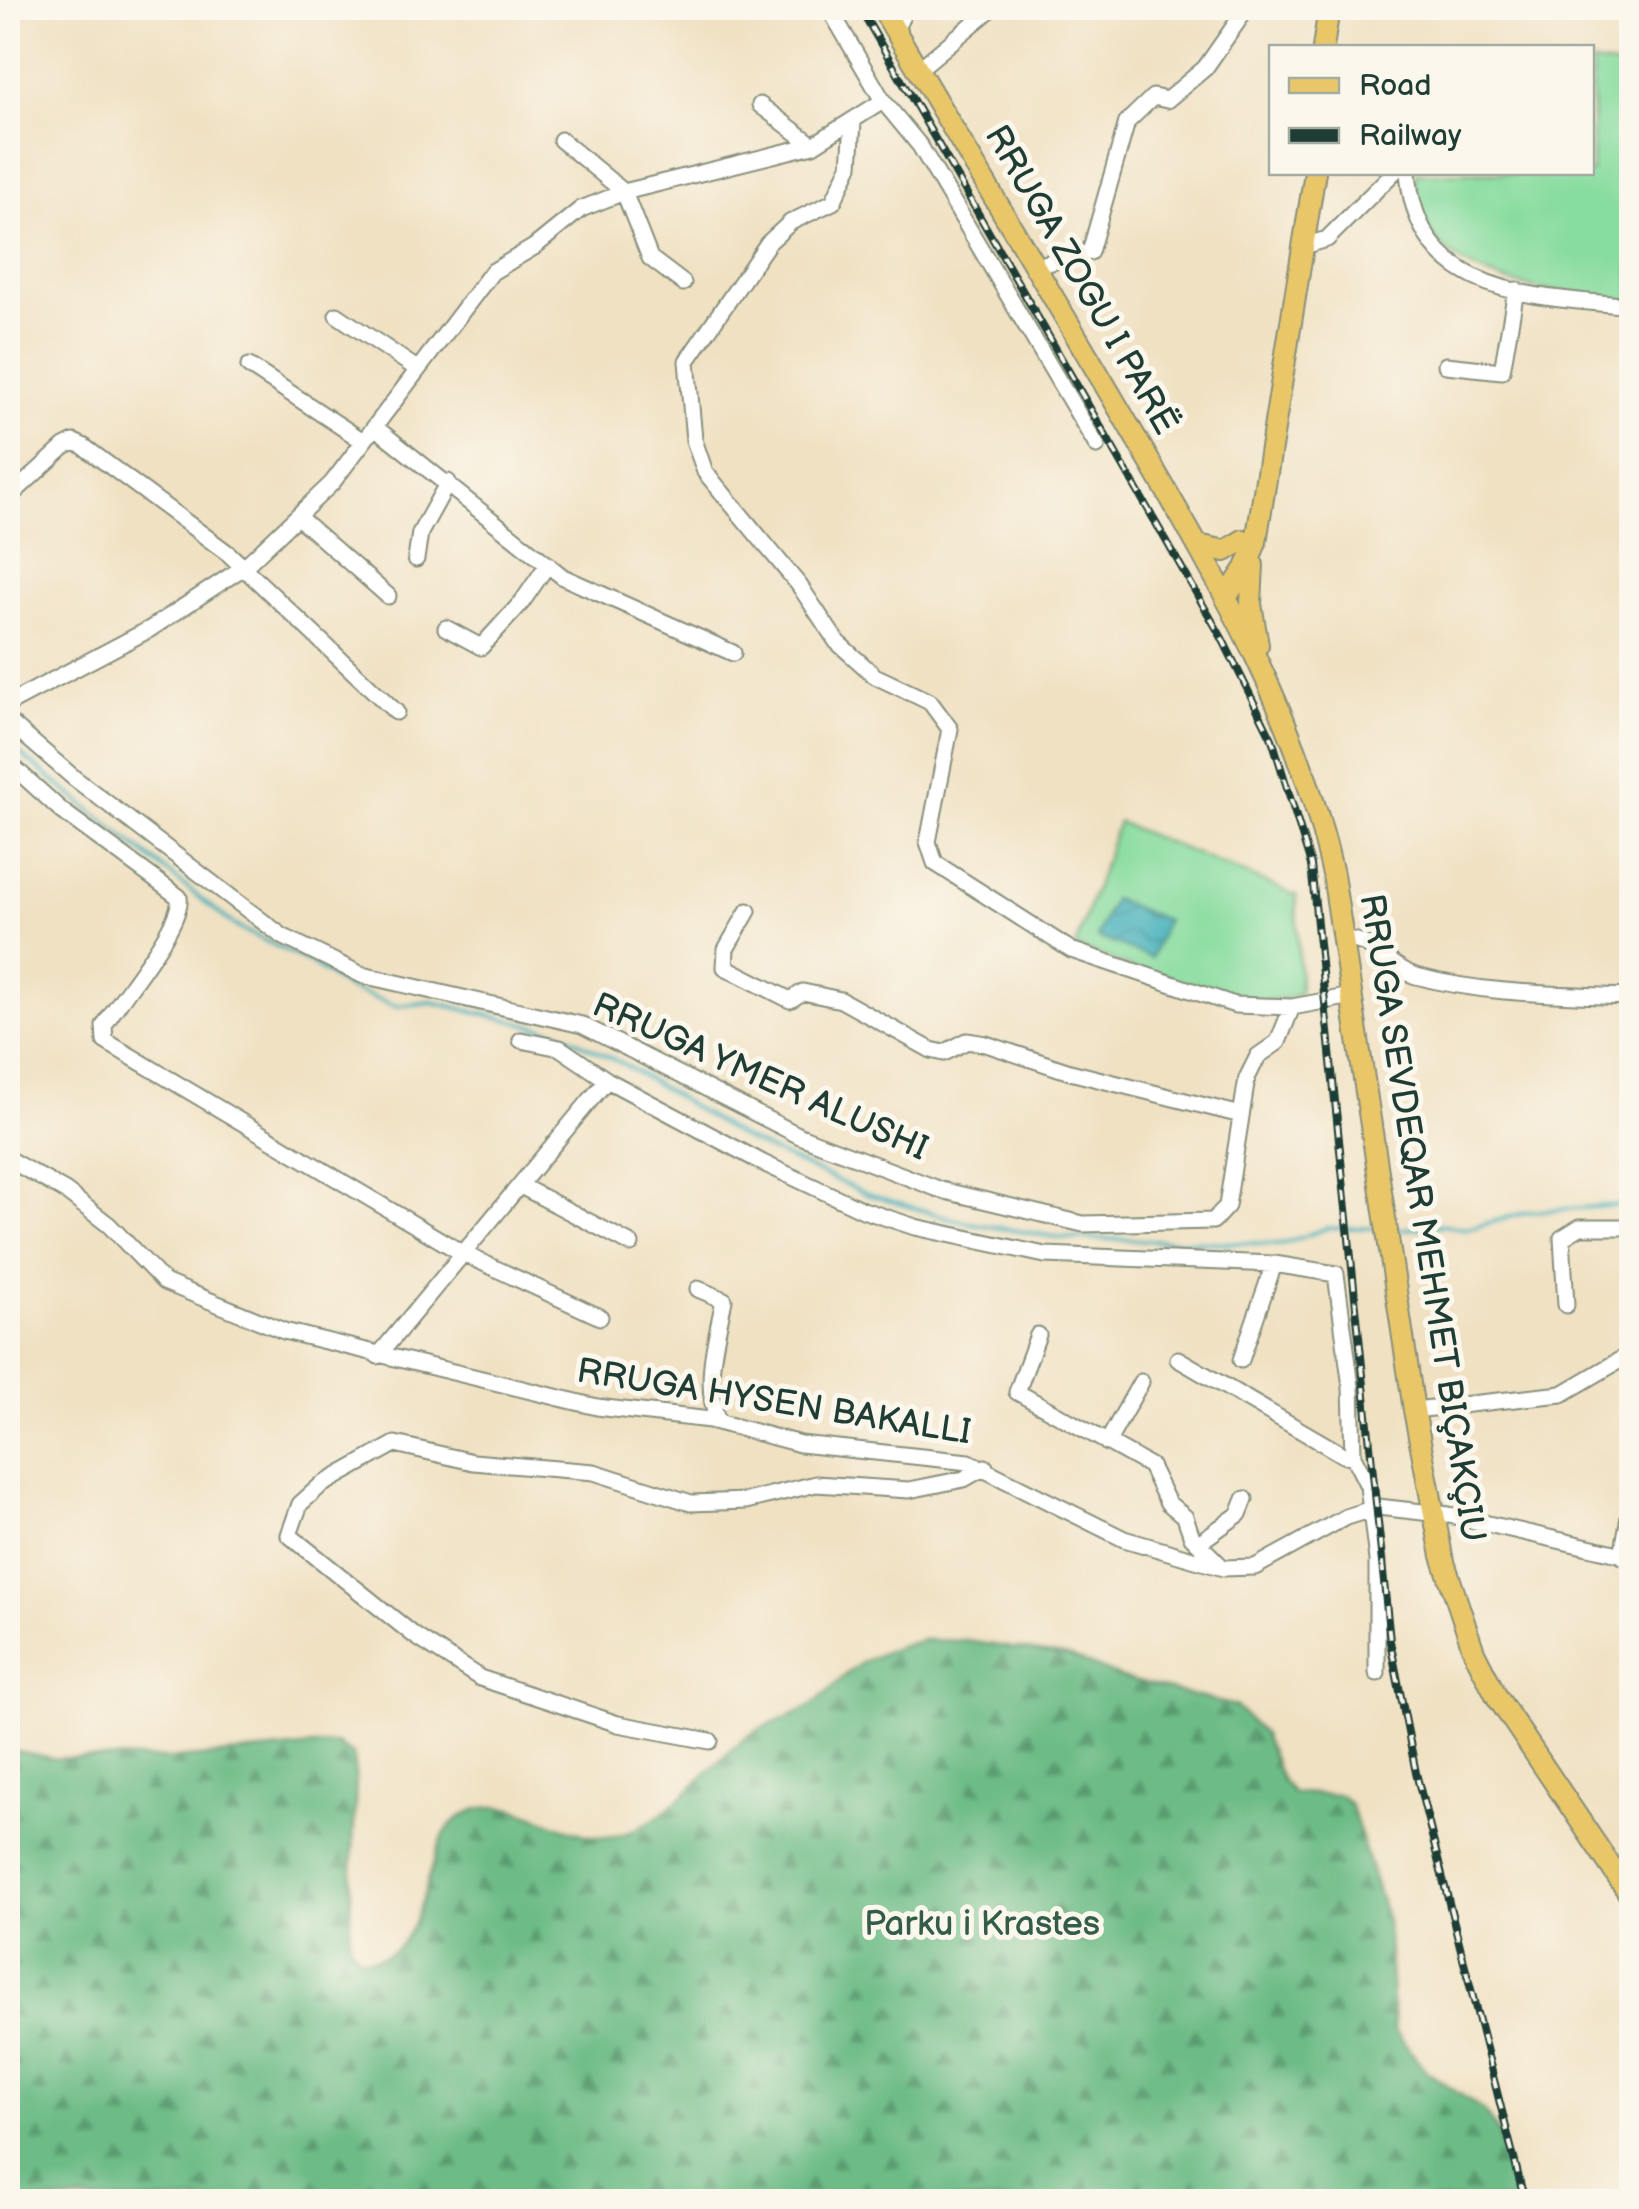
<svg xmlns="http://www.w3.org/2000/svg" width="1639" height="2209" font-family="'Balsamiq Sans',sans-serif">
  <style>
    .forest { fill: url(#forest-firs); stroke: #467c5d; stroke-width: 2.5 }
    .pitch { fill: #87dc9f; stroke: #538c6a; stroke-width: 2.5 }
    .water { fill: url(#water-waves); stroke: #2e7676; stroke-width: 2.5 }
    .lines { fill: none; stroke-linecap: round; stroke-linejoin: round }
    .stream { stroke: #3eaeb9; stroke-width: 4 }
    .minor-casing { stroke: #888f7c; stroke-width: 19 }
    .major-casing { stroke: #888f7c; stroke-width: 24 }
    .minor { stroke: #fff; stroke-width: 15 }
    .major { stroke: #e9c769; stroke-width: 20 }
    .rail-casing { stroke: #1f3d34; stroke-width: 8 }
    .rail { stroke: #fbf7ec; stroke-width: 4; stroke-dasharray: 11; stroke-linecap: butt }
    .labels { text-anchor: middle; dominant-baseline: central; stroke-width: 10; stroke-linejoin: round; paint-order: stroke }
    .street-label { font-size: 35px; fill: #1f3d34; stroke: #fbf7ec }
    .park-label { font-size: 35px; fill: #345d49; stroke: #fbf7ec }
  </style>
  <defs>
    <pattern id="forest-firs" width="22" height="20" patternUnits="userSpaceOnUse" patternTransform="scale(2.5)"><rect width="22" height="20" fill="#6dbc86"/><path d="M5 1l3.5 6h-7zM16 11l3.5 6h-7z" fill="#599a6e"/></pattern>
    <pattern id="water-waves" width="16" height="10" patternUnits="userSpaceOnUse" patternTransform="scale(2.5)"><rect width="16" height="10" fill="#3eaeb9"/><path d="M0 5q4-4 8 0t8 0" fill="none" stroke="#338f97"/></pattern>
  </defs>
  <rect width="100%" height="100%" fill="#fbf7ec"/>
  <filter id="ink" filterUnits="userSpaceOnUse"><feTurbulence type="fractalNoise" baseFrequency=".01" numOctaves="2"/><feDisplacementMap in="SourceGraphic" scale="20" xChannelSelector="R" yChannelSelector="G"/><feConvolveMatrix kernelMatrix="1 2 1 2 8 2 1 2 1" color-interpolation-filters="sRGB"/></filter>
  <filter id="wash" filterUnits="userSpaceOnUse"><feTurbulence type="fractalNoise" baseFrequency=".0048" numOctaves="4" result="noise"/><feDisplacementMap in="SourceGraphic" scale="40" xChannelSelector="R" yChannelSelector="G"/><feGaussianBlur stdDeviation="2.25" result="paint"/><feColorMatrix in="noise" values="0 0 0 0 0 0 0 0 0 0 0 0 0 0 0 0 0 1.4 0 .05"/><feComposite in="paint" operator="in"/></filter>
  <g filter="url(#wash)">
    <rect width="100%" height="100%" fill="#f0e1c3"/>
    <path class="forest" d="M922,1640L967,1641L1071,1657L1121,1678L1235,1706L1262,1733L1282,1781L1293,1793L1340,1795L1350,1804L1387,1921L1394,2030L1426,2071L1483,2110L1497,2131L1515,2201H8V1749L51,1758L176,1759L336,1744L352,1754L356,1780L349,1943L358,1957C428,1975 423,1846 454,1822C513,1775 569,1856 627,1833C680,1812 707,1765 751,1734C768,1723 789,1718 806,1708C824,1699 837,1681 853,1669C873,1654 898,1647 922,1640Z"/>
    <path class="pitch" d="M1592,63L1631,68V302C1549,290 1412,288 1416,173L1592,172Z
      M1118,822L1296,895L1300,993C1248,1021 1129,965 1075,947Z"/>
    <path class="water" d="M1113,899L1166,920L1151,958L1097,937Z"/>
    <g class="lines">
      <path class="stream" d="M8,744L235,926L311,963L348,988L396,1006L432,1002L559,1032L625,1065L741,1137L866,1194L964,1222L1061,1238L1282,1244L1327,1228H1381
        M1396,1230L1443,1225L1467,1229L1528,1212L1632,1204"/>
    </g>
  </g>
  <g filter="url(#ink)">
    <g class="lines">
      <defs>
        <path id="minor" d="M829,8L883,101L920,146L1097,446
          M895,30L906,8
          M920,68L992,8
          M760,105L813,145
          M853,122L850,166L833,202L791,222L768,243L687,361L694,440L705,472L799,585L837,642L875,676L930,702L950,729L928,842L935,863L1071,950L1235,1005L1292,1007
          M561,140L624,192L650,258L683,283
          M1408,172C1417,298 1534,296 1632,306
          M1304,246L1327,239L1394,172
          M1036,266L1090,252L1127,122L1153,97L1167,100L1205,68L1247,8
          M337,315L417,369
          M1446,365L1502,371L1516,290
          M249,366L363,441
          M375,427L563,577L733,653
          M8,498L64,447L74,442L83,446L229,554L396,712
          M298,517L388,596
          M416,559L420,533L448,482
          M446,628L481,647L522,602L548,564
          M8,704L150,629L244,567L332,483L492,272L534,247L581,209L624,192L813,145L883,101
          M8,721L74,778L282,936L362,975L582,1025L800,1136L941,1190L1083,1224L1213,1221L1227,1206L1247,1078L1258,1056L1278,1042L1292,1007L1352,996
          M8,762L62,811L179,897C184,924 119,998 104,1026L105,1041L462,1253L600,1317
          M748,911L726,949L725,967L790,1000L803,992L841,1000L931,1050L944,1053L967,1041L986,1044L1070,1072L1241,1115
          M1343,940C1371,936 1389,968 1416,976C1485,995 1561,994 1632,997
          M521,1040L560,1048L607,1080L763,1163L863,1210L915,1227L1045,1255L1274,1264L1336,1274L1351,1387L1353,1456L1368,1486L1377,1560V1673
          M8,1159L65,1191L109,1225L164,1282L284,1331L597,1407L710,1420L800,1444L969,1462L1124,1539L1223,1568L1255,1567L1346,1517L1378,1507L1449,1515L1632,1557
          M521,1186L631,1244
          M698,1289L724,1300C716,1340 703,1382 718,1422
          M1566,1305L1562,1238L1580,1227H1632
          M1038,1335L1017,1392L1150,1466L1168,1503L1185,1517L1192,1537L1221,1566
          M378,1356L607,1080
          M1178,1359L1343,1455L1353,1456
          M1241,1360L1274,1264
          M1414,1410L1562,1394L1632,1353
          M1107,1443L1141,1382
          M1200,1542L1239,1514L1245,1499
          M1622,1556L1632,1500
          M710,1741L618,1724L480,1678L415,1636L289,1535L300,1504L320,1486L395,1444L473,1462L594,1472L691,1503L746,1501L816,1484L909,1490L964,1479L985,1467"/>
        <path id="major" d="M882,8C966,152 1053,295 1137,440C1218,580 1298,715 1333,874L1414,1410L1442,1556L1474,1652L1497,1697L1632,1898
          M1323,48L1329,8
          M1198,545L1225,551L1243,540
          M1253,565L1251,604L1258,645
          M1227,596L1246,568L1256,542L1315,172"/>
      </defs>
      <use href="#minor" class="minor-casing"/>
      <use href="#major" class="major-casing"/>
      <use href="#minor" class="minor"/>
      <use href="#major" class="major"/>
      <defs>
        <path id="rail" d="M860,8L1222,638L1272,739L1311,865L1390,1641L1416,1773L1525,2202"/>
      </defs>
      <use href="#rail" class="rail-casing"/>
      <use href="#rail" class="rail"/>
    </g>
  </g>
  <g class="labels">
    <g class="street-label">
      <text transform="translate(1081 280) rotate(60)">RRUGA ZOGU I PARË</text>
      <text transform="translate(760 1077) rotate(24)">RRUGA YMER ALUSHI</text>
      <text transform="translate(1422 1218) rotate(81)">RRUGA SEVDEQAR MEHMET BIÇAKÇIU</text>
      <text transform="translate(774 1402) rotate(9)">RRUGA HYSEN BAKALLI</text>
    </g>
    <g class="park-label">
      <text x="982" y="1924">Parku i Krastes</text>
    </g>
  </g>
  <rect width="1639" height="2209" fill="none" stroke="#fbf7ec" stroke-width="40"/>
  <rect x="1269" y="45" width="325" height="130" fill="#fbf7ec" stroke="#a3ada2" stroke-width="2.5"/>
  <rect x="1289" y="78" width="50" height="15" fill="#e9c769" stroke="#a3ada2" stroke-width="2.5"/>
  <text x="1359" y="95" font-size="30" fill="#1f3d34">Road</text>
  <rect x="1289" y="128" width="50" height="15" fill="#1f3d34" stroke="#a3ada2" stroke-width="2.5"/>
  <text x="1359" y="145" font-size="30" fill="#1f3d34">Railway</text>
</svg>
